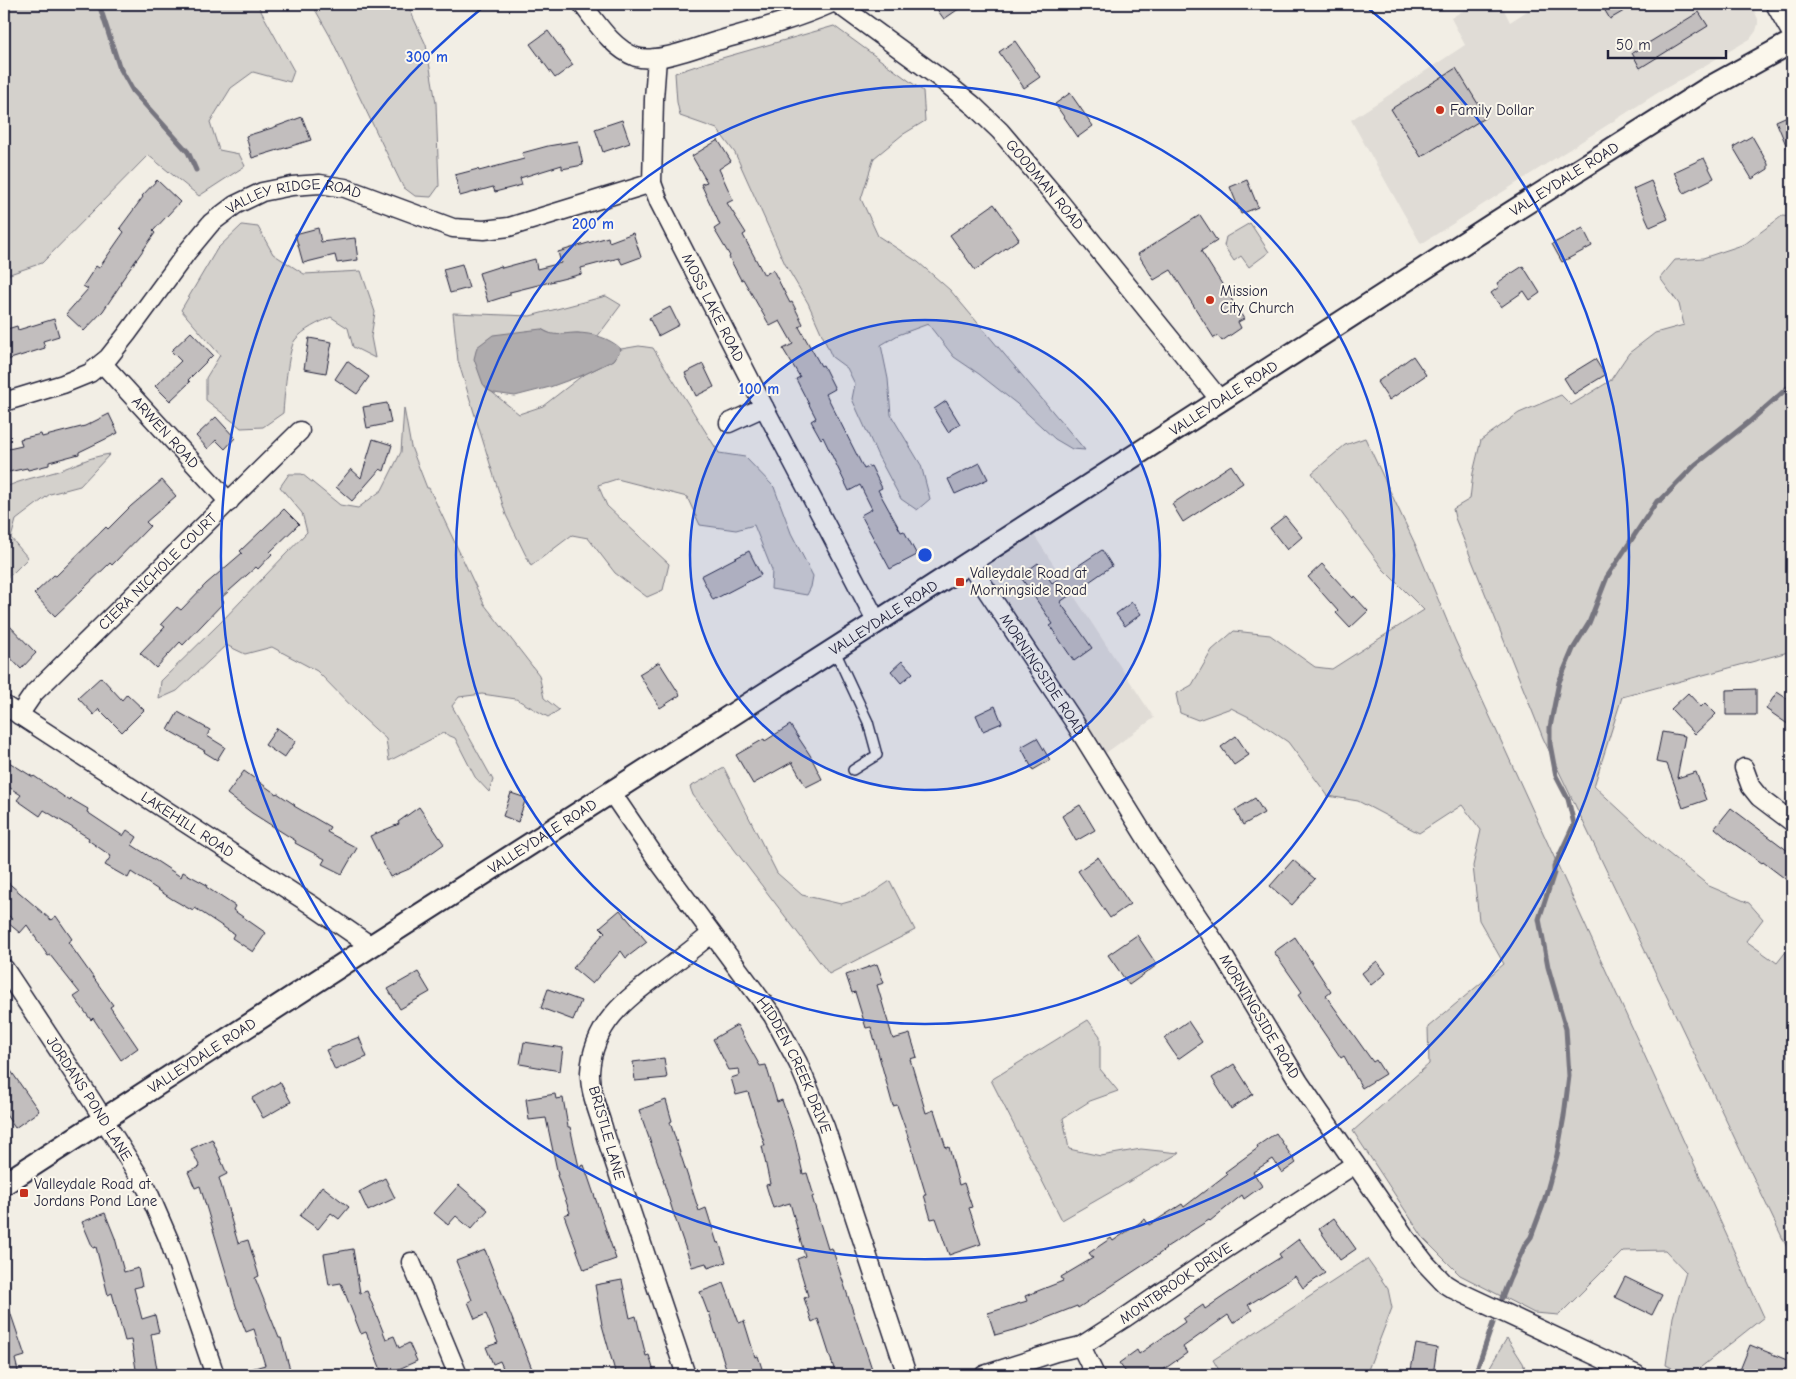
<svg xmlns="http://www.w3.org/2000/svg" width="1796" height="1379" font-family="'Comic Neue',sans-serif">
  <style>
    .built { fill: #e0dcd6 }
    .green { fill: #d4d1cc; stroke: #7b7a84 }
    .water { fill: #aeabad; stroke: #76747f }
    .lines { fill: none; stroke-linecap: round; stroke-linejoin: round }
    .stream { stroke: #76747f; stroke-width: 5 }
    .building { fill: #c2bebe; stroke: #22223b }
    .service-casing { stroke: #22223b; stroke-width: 12 }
    .minor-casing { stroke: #22223b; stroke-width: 21 }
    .tertiary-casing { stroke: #22223b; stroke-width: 25 }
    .service { stroke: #fbf7ec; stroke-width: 9 }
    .minor { stroke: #fbf7ec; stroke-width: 18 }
    .tertiary { stroke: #fbf7ec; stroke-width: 21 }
    .ring { fill: none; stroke: #1d4ed8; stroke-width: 2.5 }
    .poi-dot { fill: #c8321e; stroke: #fbf7ec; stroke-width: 2 }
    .labels { text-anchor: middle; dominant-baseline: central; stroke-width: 4; stroke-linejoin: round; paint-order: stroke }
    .poi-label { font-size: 15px; fill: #22223b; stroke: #fbf7ec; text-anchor: start }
    .street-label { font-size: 15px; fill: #22223b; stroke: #fbf7ec }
    .centre { fill: #1d4ed8; stroke: #fbf7ec; stroke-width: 2.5 }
    .ring-label { font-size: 15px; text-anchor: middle; font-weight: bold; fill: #1d4ed8; stroke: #fbf7ec; stroke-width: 4; stroke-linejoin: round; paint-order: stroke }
  </style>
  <rect width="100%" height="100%" fill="#f2eee5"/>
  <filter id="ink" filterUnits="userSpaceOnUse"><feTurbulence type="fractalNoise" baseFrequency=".02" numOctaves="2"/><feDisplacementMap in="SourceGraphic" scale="10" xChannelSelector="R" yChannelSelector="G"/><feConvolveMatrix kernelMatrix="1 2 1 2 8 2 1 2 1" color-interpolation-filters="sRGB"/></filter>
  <g filter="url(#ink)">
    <path class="built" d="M1474,4H1501L1510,22L1538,4H1751L1758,19V24L1756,31L1750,39L1656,94L1421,244L1351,120L1465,45L1451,18Z
      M1034,535L1154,718L1103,755L985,568Z"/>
    <path class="green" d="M4,4H257L294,71L290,82L253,72L231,88L210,122L219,150L239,154L245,166L199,196L148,155L42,263L4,276Z
      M312,4H407L426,45L436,103L439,186L431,197L415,196L403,187L330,36Z
      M834,26L923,91L925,121L902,135L874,158L861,199L878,236L918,262L950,290L1085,450L1072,449L1055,439L1017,404L979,374L954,357L928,324L898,335L881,345L888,379L891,415L921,465L930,499L917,510L901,499L878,456L852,399L855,384L847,368L832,357L808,303L785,264L735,153L717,129L680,116L677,102L675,73L708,62Z
      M1782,216L1792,217V508L1790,532L1792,535V651L1622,697L1594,786L1658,845L1709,886L1749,903L1763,919L1746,941L1777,963L1792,944V1258L1543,738L1455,518L1453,509L1470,499L1473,473L1481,440L1519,413L1561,395L1571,405L1610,381L1629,353L1655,333L1684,325L1679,304L1660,278L1675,260L1703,258L1745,244Z
      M1250,223L1269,252L1249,267L1241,256L1234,261L1224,246L1226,237Z
      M242,225L258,227L273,254L304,274L361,271L375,312L371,337L375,358L353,347L348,328L331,317C318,323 304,329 295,340C288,349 284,399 283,413L263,427L241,428L206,400V378L220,355L181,310L217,249Z
      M606,296L621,305L597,337L578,333L553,335L541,329L488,389L519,414L543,406L583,375L614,360L621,349L639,346L653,348L719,453L745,457L774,487L791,533L813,576L811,587L807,595L771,589L772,570L754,525L736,530L700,525L687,497L617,479L598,485L607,506L669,564L663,590L647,597L615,573L588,538L572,535L531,566L506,515L458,361L453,313L530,316Z
      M404,408L411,447L427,488H429L484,604L539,675L544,698L559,710L548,717L516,699L482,694L459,697L452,706L493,780L489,792L475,777L455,738L443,733L389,761L386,739L363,718L317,671L272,647L245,654L226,645L177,691L159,699L161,681L221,622L307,532L302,513L280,487L289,474H302L340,505L358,508L382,490L401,452Z
      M1365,438L1416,546L1455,640L1764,1317L1691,1375H1686L1666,1365L1673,1317L1686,1272L1665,1250L1623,1251L1559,1315L1534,1313L1460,1275L1424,1239L1353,1131L1429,1064L1428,1027L1504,964L1479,920L1473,866L1481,830L1462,805L1419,833L1358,801L1328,796L1288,742L1257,721L1231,708L1198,720L1180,713L1176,694L1192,685L1212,650L1234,631L1270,635L1315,667L1332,669L1424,610L1383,569L1312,473L1345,445Z
      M110,454L80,486L50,494L16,520L11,538L28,558L12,574L4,578V488C20,480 37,477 55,472C76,465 88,457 110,454Z
      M724,768L777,873L802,895L841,904L866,897L890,881L915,930L829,974L693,795L690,787Z
      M1088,1020L1100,1036V1069L1118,1091L1090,1101L1063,1118L1069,1149L1101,1156L1141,1149L1179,1153L1062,1220L991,1080Z
      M1367,1259L1388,1289L1392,1308L1366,1375H1222L1213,1360Z
      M1507,1338L1523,1363L1528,1375H1485Z"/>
    <path class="water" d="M541,329C555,338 561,333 576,333C592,333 610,338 621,349L614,360L583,375L550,387L515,396L494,393L488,390L483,384L474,359L477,347L493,335Z"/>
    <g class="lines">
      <path class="stream" d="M99,4L119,66L133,91L188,152L196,170
        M1502,1298L1509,1280L1525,1245L1531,1237L1543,1205L1557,1155L1564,1116L1569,1076L1566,1029L1548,967L1539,919L1554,873V867L1574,824L1568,799L1556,776L1550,744V727L1559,682L1573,649L1589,623L1607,577L1657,501L1661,500L1695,465L1749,422L1792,384
        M1475,1375L1493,1323"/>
    </g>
    <path class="building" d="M933,4H966L944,19Z
      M1601,4H1636L1610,19Z
      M1699,12L1708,26L1640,68L1632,53Z
      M548,31L573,65L555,78L530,44Z
      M1015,41L1040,77L1024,88L999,52Z
      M1456,68L1486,117L1421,157L1391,109Z
      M1070,93L1093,126L1078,137L1055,104Z
      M1792,114V159L1776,121Z
      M302,117L311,140L252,158L246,136L272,128Z
      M622,120L630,143L603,152L595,129Z
      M1752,136L1768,164V169L1752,179L1733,147Z
      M718,140L731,161L719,169L733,200L727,203L746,233L743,235L764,275L773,270L790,303L792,302L803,324L799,327L821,366L823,365L835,389L826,394L864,469L871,466L882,488L878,490L901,532L904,531L917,555L890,569L861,515L872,509L860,485L849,491L823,437L821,439L811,421L816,418L796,379L800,377L783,349L793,344L780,321L770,326L743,279L741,280L729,257L730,256L714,229L720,225L701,184L707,182L692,156Z
      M578,141L583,165L562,169V165L520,178L522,185L495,192L493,187L460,196L455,175L478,169L479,171L524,159L522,153L548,146Z
      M1704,158L1714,178L1684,193L1674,172Z
      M157,180L180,202L153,231L155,233L120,283L121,284L103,311L84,331L66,314L88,289L83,286L96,266L99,268L124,232L120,228L143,197L142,196Z
      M1247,180L1258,207L1241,214L1230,187Z
      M1651,181L1668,219L1650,227L1633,189Z
      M994,204L1019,239L975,270L950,235Z
      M1200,215L1217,241L1201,251L1244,319L1238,322L1241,328L1222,341L1218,336L1214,338L1171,270L1154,280L1138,254Z
      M318,228L321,242L355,238L358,260L337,263L335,255L303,263L295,234Z
      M1583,228L1592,246L1562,262L1552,244Z
      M633,233L641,257L622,264L619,258L581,268L582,274L510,292V295L488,302L479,273L501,266L502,268L535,259L537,269L561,263L558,252L608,237L609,242Z
      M462,264L469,288L450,293L443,269Z
      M1523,266L1540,293L1530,300L1524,291L1501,307L1491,293L1499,287L1497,283Z
      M670,307L679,325L658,336L649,318Z
      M54,319L59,336L43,341L45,348L4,361V330L17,326L18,330Z
      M191,332L213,355L188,380L190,382L170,401L155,386L181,361L171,351Z
      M309,338L332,342L326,373L304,369Z
      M1413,356L1426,375L1389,400L1377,382Z
      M1595,359L1605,375L1574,394L1564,378Z
      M347,361L369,377L357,394L335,379Z
      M703,364L714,387L696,396L685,373Z
      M946,401L960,424L948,432L934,409Z
      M387,403L391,423L367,428L363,407Z
      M109,414L118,433L79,452V454L49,462V465L28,470L27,468L4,473V450L22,446L20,439L41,434L42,437L85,426Z
      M216,417L235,438L225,449L216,440L208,449L196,436Z
      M373,439L392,445L384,471L380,469L352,501L336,487L351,469L361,478Z
      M980,463L988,479L955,494L948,479Z
      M1231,465L1243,483L1183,522L1172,504Z
      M162,480L176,496L146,522L150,526L112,565L110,563L55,616L34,594L54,575L56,576L106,527L108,529L131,506Z
      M284,509L299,524L270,552L272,554L258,569L256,567L220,599L224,602L183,645L180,642L156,668L140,653L165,627L161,624L177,607L181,610L206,584L242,553L240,551Z
      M1285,516L1302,537L1287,550L1270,528Z
      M1102,550L1112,566L1060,602L1092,648L1074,661L1050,626L1053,624L1020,576L1038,563L1052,583Z
      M749,551L761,575L713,600L701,576Z
      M1322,564L1353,598L1354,596L1368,611L1350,628L1336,613L1338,611L1308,577Z
      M1132,602L1141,614L1125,626L1116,614Z
      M4,620L36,653L21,669L4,651Z
      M902,661L913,673L901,683L891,671Z
      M659,662L680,695L660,708L639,674Z
      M101,677L122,700L127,694L144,710L122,732L99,709L94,715L78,698Z
      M1756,689V715H1726V690Z
      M1777,692L1792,702V727L1766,709Z
      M1688,693L1701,707L1705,703L1716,714L1695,734L1671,709Z
      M995,706L1002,723L983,731L976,715Z
      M178,712L210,730L207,736L225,747L217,760L204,752L205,751L168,730Z
      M790,725L810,755L822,779L806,787L792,762L753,784L736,755L764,739L765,741Z
      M277,728L296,741L284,758L265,745Z
      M1662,732L1685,736L1677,778L1696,772L1706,800L1683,808L1667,764L1656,762Z
      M1236,736L1249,755L1234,765L1221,747Z
      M1037,738L1050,760L1033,770L1021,747Z
      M4,759L33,777L34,776L70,801L71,799L88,809L87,812L123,836L127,830L137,837L132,845L181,877L183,872L207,885L206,887L235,906L233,910L266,933L253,952L232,938L234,934L195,908L193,911L172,899L131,872L128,878L105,865L111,856L88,840L89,838L44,810L40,816L17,800L21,795L4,784Z
      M244,771L276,794L277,793L295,805L294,806L330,827L327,832L357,848L342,874L322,864L325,859L295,843L296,841L252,813L227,794Z
      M511,793L526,798L518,822L503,816Z
      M1255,798L1264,813L1243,825L1235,810Z
      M1080,805L1095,830L1076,841L1062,816Z
      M419,807L444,844L409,869L390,877L370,836L399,824L398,822Z
      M1731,808L1792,854V884L1763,862L1762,863L1730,841L1715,828Z
      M1098,857L1130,904L1110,918L1078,871Z
      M1293,860L1315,879L1292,905L1270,886Z
      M4,879L51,920L56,916L72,939L68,942L113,1005L110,1007L138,1048L121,1060L93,1018L91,1020L74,997L80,993L50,955L48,956L27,925L20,933L8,923L12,919L4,911Z
      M620,910L647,942L626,958L621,951L592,984L573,968L605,932L600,927Z
      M1137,935L1157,965L1129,985L1108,955Z
      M1295,937L1331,992L1326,996L1373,1062L1376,1060L1385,1074L1362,1088L1344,1056L1341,1058L1298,995L1302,992L1274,952Z
      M1377,961L1386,973L1371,985L1362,973Z
      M877,964L884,983L877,985L893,1039L910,1034L917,1057L910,1059L926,1113L934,1110L946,1148L949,1147L959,1185L964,1183L972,1207L969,1208L981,1244L949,1255L936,1218L931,1219L924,1195H926L910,1142L897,1105L893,1106L871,1027L866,1028L855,992L852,993L846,975Z
      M418,972L430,992L400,1009L388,989Z
      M548,989L581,1001L573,1020L541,1008Z
      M1188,1021L1202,1042L1178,1059L1164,1038Z
      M737,1025L760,1066L766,1065L777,1102L782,1100L795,1139L803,1174L807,1173L814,1196L812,1197L828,1249L832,1248L874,1375H836L818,1319L812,1322L804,1298L808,1296L797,1259L805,1256L790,1203L773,1208L766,1185L770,1184L762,1146H765L748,1092L736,1095L731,1078L740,1075L739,1069L729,1070L713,1039Z
      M359,1037L367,1057L335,1070L326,1050Z
      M524,1042L563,1048L560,1071L520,1064Z
      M664,1058L667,1078L635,1081L633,1062Z
      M4,1061L39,1111L15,1128L4,1112Z
      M1234,1064L1253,1094L1231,1109L1212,1078Z
      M280,1082L291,1102L263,1118L252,1098Z
      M555,1094L556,1099L563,1098L568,1127H570L579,1167L584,1165L616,1259L584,1270L564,1215L570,1213L557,1175H558L546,1118L529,1120L526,1099Z
      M666,1100L672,1121L670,1122L699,1211L706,1208L717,1243L719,1242L726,1262L708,1268L706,1263L692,1267L675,1218L663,1180H664L639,1110Z
      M1276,1133L1296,1163L1282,1173L1273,1159L1253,1172L1262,1186L1244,1199L1242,1195L1210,1221L1209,1220L1165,1248L1166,1249L1145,1264L1078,1308L1077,1306L1024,1327L995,1335L988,1313L1027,1301L1025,1296L1063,1281L1061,1277L1093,1258L1089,1253L1111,1238L1113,1241L1145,1219L1149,1225L1182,1204L1184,1207L1227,1174L1225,1172L1258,1148L1257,1146Z
      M212,1139L227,1174L219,1178L238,1243L248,1240L259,1276L255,1278L279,1338H281L291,1373L282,1375H240V1372L265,1365L254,1329L246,1332L236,1306L200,1186L195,1188L188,1172L200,1167L191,1149Z
      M385,1178L395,1198L368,1211L359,1192Z
      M459,1185L488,1210L471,1229L456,1216L448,1225L434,1213Z
      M322,1186L349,1207L339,1219L331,1213L318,1229L300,1216Z
      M105,1213L115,1238L124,1272L138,1268L142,1286L134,1288L142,1319L155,1315L159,1332L151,1334L158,1375H137L131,1340L125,1341L112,1293L108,1295L96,1247L93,1248L82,1222Z
      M1334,1218L1356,1249L1340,1260L1319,1229Z
      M1299,1239L1325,1273L1303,1288L1295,1276L1248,1305L1252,1310L1233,1323L1228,1315L1183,1347L1187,1353L1156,1375H1128L1119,1363L1137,1350L1139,1354L1185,1322L1183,1319L1203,1305L1205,1309L1249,1279V1277L1281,1257L1279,1254Z
      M353,1249L360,1293L367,1291L386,1339L394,1336L399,1348L409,1343L417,1361L385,1375H383L366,1332L361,1334L341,1283L329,1285L324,1254Z
      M485,1250L532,1369L516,1375H506L500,1361L493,1364L486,1347L498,1343L486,1314L475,1319L468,1302L472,1300L456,1261Z
      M1625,1277L1662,1295L1652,1315L1615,1297Z
      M622,1280L630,1318L636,1316L646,1356L649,1355L655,1375H616L602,1325L595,1285Z
      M724,1283L739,1323L744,1321L755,1357L758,1356L764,1375H728L709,1312L708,1313L700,1292Z
      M4,1300H6L25,1356L15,1359L19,1375H4Z
      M1416,1344L1437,1348L1433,1375H1410Z
      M1750,1345L1792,1362V1375H1738Z"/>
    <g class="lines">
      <defs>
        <path id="service" d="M834,649L868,722L877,755L853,770"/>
        <g id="minor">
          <path d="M582,4C597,23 612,48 636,57C642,59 648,59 655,58C676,56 697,47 717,41C755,30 794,20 830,4"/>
          <path id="s1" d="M838,4L941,79L974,106L1000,131L1055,196L1220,400"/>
          <path d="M1775,4L1792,34"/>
          <path id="s2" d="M657,58L654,99L652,183L659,202L764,407L877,622"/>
          <path id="s3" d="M102,363L229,502"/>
          <path id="s4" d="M4,402L63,384L90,373L108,358L127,334L187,252L211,223L235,205L262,192L292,186L320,184L345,188L453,228L484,230L509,227L652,183"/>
          <path d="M729,423L764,407"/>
          <path id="s5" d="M968,562L1073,720L1156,854L1220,950L1299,1082L1406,1238L1426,1264L1445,1284L1453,1289L1637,1375"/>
          <path id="s6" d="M4,705L310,904L371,946"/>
          <path id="s7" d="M19,715L34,693L300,431"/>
          <path d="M1744,768L1751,787L1759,797L1792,822"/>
          <path id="s8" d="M611,792L656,858L773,1016L798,1063L825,1127L907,1375"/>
          <path id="s9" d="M4,968L92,1101L147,1189L169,1240L215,1375"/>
          <path d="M411,1262L458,1375"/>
          <path d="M1081,1346L1095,1375"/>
          <path d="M686,1375L604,1131C599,1113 589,1091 590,1072C593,1024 625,1000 660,974C677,961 694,948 711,934"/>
          <path id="s10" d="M984,1375L1056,1352L1081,1346L1123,1319L1218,1254L1355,1164"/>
        </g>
        <g id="tertiary">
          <path id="s11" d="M4,1184L371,946L877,622L1501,219L1705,90L1792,42"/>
        </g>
      </defs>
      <use href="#service" class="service-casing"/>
      <use href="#minor" class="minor-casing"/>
      <use href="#tertiary" class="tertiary-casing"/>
      <use href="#service" class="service"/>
      <use href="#minor" class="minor"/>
      <use href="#tertiary" class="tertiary"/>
    </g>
  </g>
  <circle cx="925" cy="555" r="235" fill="#1d4ed8" fill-opacity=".12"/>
  <g class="ring">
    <circle cx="925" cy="555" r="235"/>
    <circle cx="925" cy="555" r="469"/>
    <path d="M1363 4A704 704 0 1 1 487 4"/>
  </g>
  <g class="poi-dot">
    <circle cx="1440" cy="110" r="5"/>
    <circle cx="1210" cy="300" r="5"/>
    <rect x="955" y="577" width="10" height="10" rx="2.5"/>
    <rect x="19" y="1188" width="10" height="10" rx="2.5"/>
  </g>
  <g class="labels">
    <g class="poi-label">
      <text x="1450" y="110">Family Dollar</text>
      <text x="1220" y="291">Mission<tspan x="1220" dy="17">City Church</tspan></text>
      <text x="970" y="573">Valleydale Road at<tspan x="970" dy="17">Morningside Road</tspan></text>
      <text x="34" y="1184">Valleydale Road at<tspan x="34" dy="17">Jordans Pond Lane</tspan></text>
    </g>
    <g class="street-label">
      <text stroke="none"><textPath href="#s11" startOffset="1856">VALLEYDALE ROAD</textPath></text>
      <text stroke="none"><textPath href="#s1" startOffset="276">GOODMAN ROAD</textPath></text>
      <text stroke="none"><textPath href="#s4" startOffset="375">VALLEY RIDGE ROAD</textPath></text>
      <text stroke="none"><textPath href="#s2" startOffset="264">MOSS LAKE ROAD</textPath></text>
      <text stroke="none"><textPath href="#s11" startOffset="1451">VALLEYDALE ROAD</textPath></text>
      <text stroke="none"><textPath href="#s3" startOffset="94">ARWEN ROAD</textPath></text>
      <text stroke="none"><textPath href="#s7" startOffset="200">CIERA NICHOLE COURT</textPath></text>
      <text stroke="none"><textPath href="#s11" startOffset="1046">VALLEYDALE ROAD</textPath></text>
      <text stroke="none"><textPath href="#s5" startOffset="135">MORNINGSIDE ROAD</textPath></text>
      <text stroke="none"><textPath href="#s6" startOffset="219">LAKEHILL ROAD</textPath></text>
      <text stroke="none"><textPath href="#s11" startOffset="641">VALLEYDALE ROAD</textPath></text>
      <text stroke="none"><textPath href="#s5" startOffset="540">MORNINGSIDE ROAD</textPath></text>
      <text stroke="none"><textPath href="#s11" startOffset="236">VALLEYDALE ROAD</textPath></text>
      <text stroke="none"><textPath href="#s8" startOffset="330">HIDDEN CREEK DRIVE</textPath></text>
      <text stroke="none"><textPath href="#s9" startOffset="156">JORDANS POND LANE</textPath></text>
      <text transform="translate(607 1133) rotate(74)">BRISTLE LANE</text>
      <text stroke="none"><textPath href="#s10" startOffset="215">MONTBROOK DRIVE</textPath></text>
    </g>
  </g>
  <circle cx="925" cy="555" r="8" class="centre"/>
  <g class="ring-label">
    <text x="427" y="62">300 m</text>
    <text x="593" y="229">200 m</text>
    <text x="759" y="394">100 m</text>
  </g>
  <rect width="1796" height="1379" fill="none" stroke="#fbf7ec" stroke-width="20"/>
  <rect x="10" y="10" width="1776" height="1359" fill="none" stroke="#22223b" stroke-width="2" filter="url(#ink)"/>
  <path d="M1608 50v8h118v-8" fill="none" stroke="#22223b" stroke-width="2.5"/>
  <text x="1616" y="50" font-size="15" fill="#22223b" stroke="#fbf7ec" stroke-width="4" paint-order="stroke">50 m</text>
</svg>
